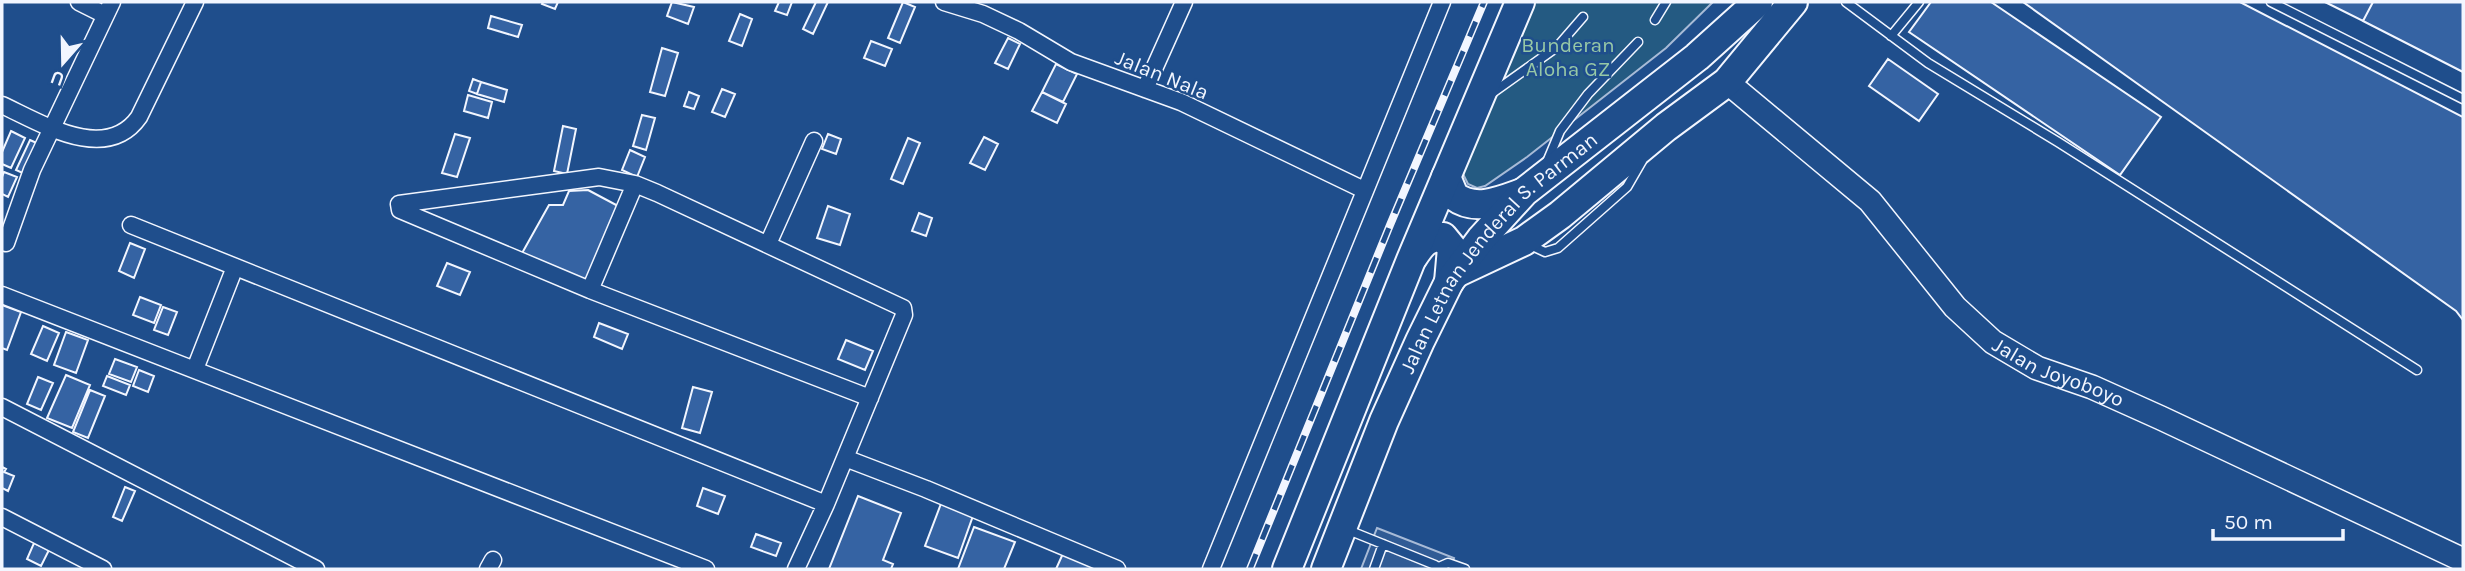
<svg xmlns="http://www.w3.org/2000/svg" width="2465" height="571" font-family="Karla,sans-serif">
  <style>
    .green { fill: #245a82; stroke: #a8bbd7; stroke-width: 2 }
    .parking { fill: #305b95; stroke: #a8bbd7; stroke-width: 2 }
    .building { fill: #3563a3; stroke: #f2f6ff; stroke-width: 2 }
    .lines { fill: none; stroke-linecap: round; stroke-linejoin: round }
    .lane-casing { stroke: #f2f6ff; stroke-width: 11 }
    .street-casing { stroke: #f2f6ff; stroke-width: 19 }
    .secondary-casing { stroke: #f2f6ff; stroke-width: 26 }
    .highway-casing { stroke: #f2f6ff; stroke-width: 32 }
    .lane { stroke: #1f4e8c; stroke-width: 8 }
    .street { stroke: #1f4e8c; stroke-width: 16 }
    .secondary { stroke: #1f4e8c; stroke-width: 23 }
    .highway { stroke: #1f4e8c; stroke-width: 28 }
    .rail-casing { stroke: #f2f6ff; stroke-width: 8 }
    .rail { stroke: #1f4e8c; stroke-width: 5; stroke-dasharray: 16; stroke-linecap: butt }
    .labels { text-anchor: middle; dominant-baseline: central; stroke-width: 5; stroke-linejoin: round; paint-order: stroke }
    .park-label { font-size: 21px; fill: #97c8a6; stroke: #1f4e8c }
    .street-label { font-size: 21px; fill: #f2f6ff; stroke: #1f4e8c }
  </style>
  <rect width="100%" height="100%" fill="#1f4e8c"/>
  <path class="green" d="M1532,2H1713L1666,48L1527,157L1485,186L1477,188L1468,184L1463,174L1464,159Z"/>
  <path class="parking" d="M1377,528L1454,558L1450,569H1361Z"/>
  <path class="building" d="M543,2H558L555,9L542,4Z
    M672,2L694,7L688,24L667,16Z
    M779,2H792L787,15L775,11Z
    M816,2H828L813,34L803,29Z
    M903,2L915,7L900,43L888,38Z
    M1931,2H1991L2161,117L2120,175L1909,32Z
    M2023,2H2240L2463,117V320L2456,311Z
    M2325,2H2373L2363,21Z
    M2373,2H2463V72L2363,21Z
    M740,14L752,19L742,46L729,41Z
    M491,16L522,25L518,37L488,28Z
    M1008,38L1020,44L1008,69L995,63Z
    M871,41L892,49L885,66L864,58Z
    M662,48L678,53L665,96L650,92Z
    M1888,59L1938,94L1919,121L1869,86Z
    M1056,64L1077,74L1063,102L1042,92Z
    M473,79L481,82L477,94L469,91Z
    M481,82L507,90L504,102L477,94Z
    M722,89L735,94L725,117L712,112Z
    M689,92L699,96L694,109L684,106Z
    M1042,92L1066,104L1057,123L1032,111Z
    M468,95L492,102L488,118L464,111Z
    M642,115L655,118L646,150L633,146Z
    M563,126L576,129L567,174L554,171Z
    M11,131L25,138L11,168L2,164V152Z
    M455,134L470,138L457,177L442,173Z
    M828,134L841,139L836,154L822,149Z
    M984,137L998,144L985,170L970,163Z
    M908,138L920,143L903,184L891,179Z
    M30,140L41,145L27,175L16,170Z
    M630,150L645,157L637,177L622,170Z
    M4,172L17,177L8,197L2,194V177Z
    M588,190L620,207L586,280L521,255L549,205H563L569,191Z
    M828,206L850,214L840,245L817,238Z
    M919,213L932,218L926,236L912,231Z
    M130,243L145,249L134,278L119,271Z
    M447,263L470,272L460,295L437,286Z
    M140,297L161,305L154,323L133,315Z
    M2,305L21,312L7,350L2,348Z
    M163,307L177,312L168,335L154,330Z
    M599,323L628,334L622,349L594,337Z
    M43,326L59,333L47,361L31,354Z
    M66,332L88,340L76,373L54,365Z
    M846,340L873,351L865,370L838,359Z
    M115,359L137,367L131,382L109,374Z
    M139,370L154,376L148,392L133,386Z
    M66,375L90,385L72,428L47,418Z
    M107,376L130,385L126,395L103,386Z
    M38,377L53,383L41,410L27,404Z
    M693,387L712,392L700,433L682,428Z
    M90,390L105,396L88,438L73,432Z
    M2,467L6,469L4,472L14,476L8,491L2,488Z
    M125,487L135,491L122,521L113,517Z
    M703,488L725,496L718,514L697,506Z
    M858,496L901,513L883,560L893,564L891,569H829Z
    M942,501L974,513L958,558L925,546Z
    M974,527L1015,542L1004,569H958Z
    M756,534L781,543L776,556L751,547Z
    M34,543L49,550L41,566L27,559Z
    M1065,549L1114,569H1056Z"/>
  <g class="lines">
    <defs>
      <path id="lane" d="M1846,2L1928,63L2058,142L2417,370
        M2271,2L2463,99
        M1655,20L1666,2
        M1891,36L1919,2
        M1491,94L1557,47L1583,17
        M1547,162L1560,131L1588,94L1638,42
        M1528,244L1545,252L1558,248L1627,187L1642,161
        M1348,530L1435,565L1441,569
        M1439,567L1448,563L1465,569
        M1374,569L1383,544"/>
      <path id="street" d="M79,2L105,15
        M944,2L983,14L1019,31L1071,62L1181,102L1364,190
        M1145,89L1184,2
        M2,105C41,123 106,164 139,117L195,2
        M131,225L826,504
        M6,243L32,170L112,2
        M768,244L814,141
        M590,290L635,184
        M2,295L706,569
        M195,369L235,267
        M2,407L316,569
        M845,458L926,489L1117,569
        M2,517L103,569
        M488,569L493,560
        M796,569L826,504L904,315L903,308L657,193L635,184L599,177L399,204L400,210L590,290L870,398
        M1211,569L1442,2"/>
      <g id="secondary">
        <path id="s1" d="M1727,82L1870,201L1955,307L1993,342L2037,368L2092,387L2161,418L2463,560"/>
      </g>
      <g id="highway">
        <path d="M1446,177L1454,196C1475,212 1500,201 1522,193"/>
        <path d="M1413,257C1421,245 1427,236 1443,237L1452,248L1449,282"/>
        <path d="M1458,272L1524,241L1560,215L1666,127L1727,82L1793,2"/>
        <path d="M1287,569L1411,260L1520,2"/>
        <path id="s2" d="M1326,569L1384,421L1420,341L1449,282L1481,239L1524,192L1697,57L1758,2"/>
      </g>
    </defs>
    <use href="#lane" class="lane-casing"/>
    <use href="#street" class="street-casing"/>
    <use href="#secondary" class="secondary-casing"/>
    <use href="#highway" class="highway-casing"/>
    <use href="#lane" class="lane"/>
    <use href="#street" class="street"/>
    <use href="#secondary" class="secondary"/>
    <use href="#highway" class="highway"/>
    <defs>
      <path id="rail" d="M1250,569L1390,225L1484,2"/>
    </defs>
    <use href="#rail" class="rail-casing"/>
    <use href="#rail" class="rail"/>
  </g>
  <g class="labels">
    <g class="park-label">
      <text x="1568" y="45">Bunderan<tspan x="1568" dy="24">Aloha GZ</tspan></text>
    </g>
    <g class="street-label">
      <text transform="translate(1162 75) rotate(22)">Jalan Nala</text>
      <text stroke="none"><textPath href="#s2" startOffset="366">Jalan Letnan Jenderal S. Parman</textPath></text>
      <text stroke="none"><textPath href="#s1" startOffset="446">Jalan Joyoboyo</textPath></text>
    </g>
  </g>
  <rect width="2465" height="571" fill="none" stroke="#f2f6ff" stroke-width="7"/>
  <g transform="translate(63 63) rotate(200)" stroke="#1f4e8c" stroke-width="5" paint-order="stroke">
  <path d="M0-5L12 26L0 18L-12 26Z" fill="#f2f6ff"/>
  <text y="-10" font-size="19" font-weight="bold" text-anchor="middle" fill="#f2f6ff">U</text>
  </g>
  <path d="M2213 529v10h130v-10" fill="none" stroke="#f2f6ff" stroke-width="3.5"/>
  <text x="2224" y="529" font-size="21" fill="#f2f6ff" stroke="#1f4e8c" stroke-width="5" paint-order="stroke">50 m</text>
</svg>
